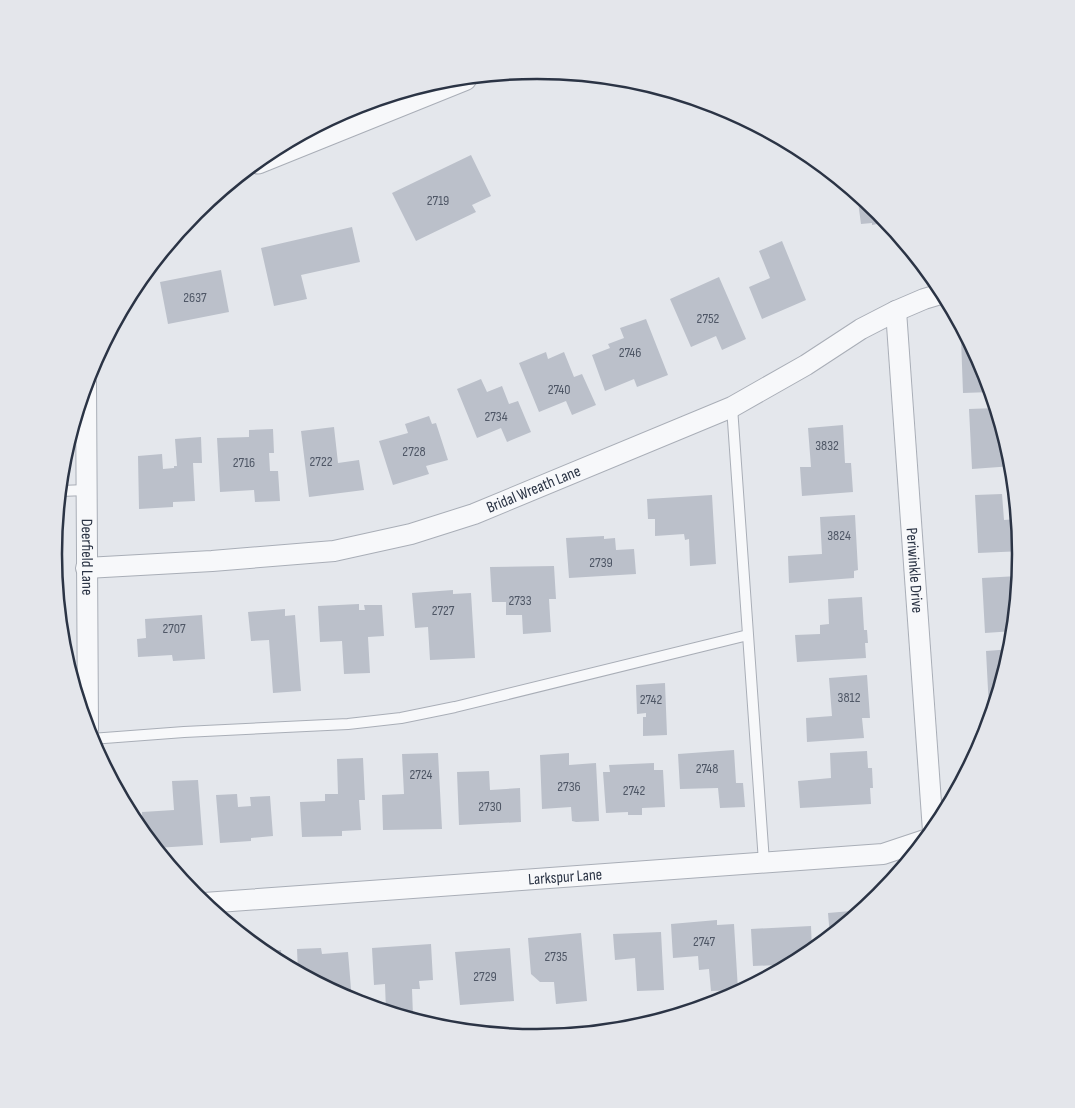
<svg xmlns="http://www.w3.org/2000/svg" width="1075" height="1108" font-family="'Sofia Sans Condensed',sans-serif">
  <style>
    .built { fill: #d2d6de }
    .building { fill: #bbc0ca }
    .lines { fill: none; stroke-linecap: round; stroke-linejoin: round }
    .service-casing { stroke: #a9aeb7; stroke-width: 12 }
    .minor-casing { stroke: #a9aeb7; stroke-width: 22 }
    .tertiary-casing { stroke: #a9aeb7; stroke-width: 27 }
    .service { stroke: #f7f8fa; stroke-width: 10 }
    .minor { stroke: #f7f8fa; stroke-width: 20 }
    .tertiary { stroke: #f7f8fa; stroke-width: 25 }
    .labels { text-anchor: middle; dominant-baseline: central; stroke-width: 4; stroke-linejoin: round; paint-order: stroke }
    .number-label { font-size: 14px; fill: #4f5766 }
    .street-label { font-size: 16px; fill: #2b3445; stroke: #f4f6f9 }
    .rim { fill: none; stroke: #2b3445; stroke-width: 2.5 }
  </style>
  <rect width="100%" height="100%" fill="#e4e7ec"/>
  <path class="built" d="M64,457L61,522L65,654L54,554Z"/>
  <path class="building" d="M471,155L491,196L472,205L476,212L416,241L392,193Z
    M857,194L880,212L888,222L872,225V223L861,224Z
    M352,227L360,262L301,275L307,299L274,306L261,248Z
    M782,241L806,300L762,319L749,287L770,278L759,251Z
    M221,270L229,312L168,324L160,282Z
    M719,277L746,339L722,350L716,336L691,347L670,299Z
    M646,319L668,375L637,387L634,379L605,391L592,355L610,348L608,344L624,338L620,328Z
    M968,337L985,369L991,392L963,393L961,338Z
    M546,352L548,359L564,352L574,377L582,374L596,405L572,415L566,401L539,412L519,363Z
    M481,379L487,392L502,386L509,404L518,401L531,432L507,442L501,428L477,438L457,389Z
    M996,408L1013,466L972,469L969,409Z
    M429,416L432,424L436,423L448,460L426,466L429,474L393,485L379,441L408,433L405,424Z
    M843,425L845,463H851L853,492L802,496L800,467H811L808,428Z
    M334,427L338,463L359,460L364,490L309,497L301,431Z
    M273,429L274,453H269L270,471H278L280,501L255,502L254,490L220,492L217,438L249,437V430Z
    M201,437L202,463H193L195,501L173,502V507L139,509L138,456L162,454L163,469L174,468V466H177L175,439Z
    M1002,494L1004,520L1018,519L1021,551L978,553L975,495Z
    M712,495L716,564L690,566L689,539L685,540L684,534L655,536V519H648L647,499Z
    M855,515L858,570L854,571V578L789,583L788,556L822,554L820,517Z
    M604,536V539L615,538L616,550L634,549L636,574L569,578L566,538Z
    M554,566L556,599H549L551,632L523,634L522,615H506V602H492L490,567Z
    M1019,576L1014,631L985,633L982,578Z
    M453,590V594L471,593L475,658L430,660L428,627L415,628L412,593Z
    M862,597L864,630H867L868,643H865L866,658L797,662L795,635L820,634V625L829,624L828,599Z
    M359,604V610H365L364,605H382L384,636L368,637L370,673L344,674L342,641L320,642L318,606Z
    M285,609V616L295,615L301,691L273,693L269,640L251,641L248,612Z
    M202,615L205,659L173,661L172,655L138,657L137,639L146,638L145,619Z
    M1012,649L994,709H989L986,651Z
    M867,675L870,718H862L864,738L807,742L806,718L832,716L829,678Z
    M665,683L667,735L643,736V717H646V713L637,714L636,685Z
    M734,750L736,783H743L745,807L720,808L718,788L680,789L678,754Z
    M867,751L868,768H872L873,788H870L871,804L800,808L798,781L831,778L830,753Z
    M438,753L442,829L383,830L382,795L404,794L402,754Z
    M569,753V765L596,763L599,821L576,822L572,821L571,807L542,809L540,755Z
    M363,758L365,800H359L361,830L342,831V836L302,837L300,802L325,801V794H338L337,759Z
    M654,763V770H663L665,807L642,808V815H628V812L606,813L603,772H610L609,765Z
    M489,771L490,790L520,788L521,822L459,825L457,772Z
    M198,780L203,845L156,848L143,832L142,812L174,810L172,781Z
    M237,794L238,807L251,806L250,797L270,796L273,836L251,838V841L220,843L216,795Z
    M862,910V911L830,937L828,913Z
    M717,920V925L734,924L738,990L711,991L709,969L699,970L698,956L673,958L671,924Z
    M811,926L812,951L806,956L778,971L777,965L753,966L751,929Z
    M661,932L664,990L637,991L635,958L615,960L613,934Z
    M581,933L587,1001L556,1004L554,982H540L531,974L528,938Z
    M431,944L433,980L419,981L420,989H412L413,1016L405,1017L386,1011L385,984L374,985L372,948Z
    M321,948L322,954L348,952L352,1001L298,972L297,949Z
    M510,948L514,1001L460,1005L455,952Z
    M281,950L282,963L263,951Z"/>
  <g class="lines">
    <defs>
      <path id="service" d="M732,407L764,862
        M60,491L87,490
        M91,739L184,732L348,724L401,718L455,707L748,635"/>
      <g id="minor">
        <path id="s1" d="M896,311L933,831"/>
        <path id="s2" d="M86,383L88,729"/>
        <path id="s3" d="M86,568L212,561L334,551L411,534L474,514L732,407L806,365L861,329L896,311L924,299L944,293"/>
        <path id="s4" d="M204,903L883,854L925,840"/>
      </g>
      <path id="tertiary" d="M258,161L464,78"/>
    </defs>
    <use href="#service" class="service-casing"/>
    <use href="#minor" class="minor-casing"/>
    <use href="#tertiary" class="tertiary-casing"/>
    <use href="#service" class="service"/>
    <use href="#minor" class="minor"/>
    <use href="#tertiary" class="tertiary"/>
  </g>
  <g class="labels">
    <g class="number-label">
      <text x="438" y="200">2719</text>
      <text x="195" y="297">2637</text>
      <text x="708" y="318">2752</text>
      <text x="630" y="352">2746</text>
      <text x="559" y="389">2740</text>
      <text x="496" y="416">2734</text>
      <text x="827" y="445">3832</text>
      <text x="414" y="451">2728</text>
      <text x="321" y="461">2722</text>
      <text x="244" y="462">2716</text>
      <text x="839" y="535">3824</text>
      <text x="601" y="562">2739</text>
      <text x="520" y="600">2733</text>
      <text x="443" y="610">2727</text>
      <text x="174" y="628">2707</text>
      <text x="849" y="697">3812</text>
      <text x="651" y="699">2742</text>
      <text x="707" y="768">2748</text>
      <text x="421" y="774">2724</text>
      <text x="569" y="786">2736</text>
      <text x="634" y="790">2742</text>
      <text x="490" y="806">2730</text>
      <text x="704" y="941">2747</text>
      <text x="556" y="956">2735</text>
      <text x="485" y="976">2729</text>
    </g>
    <g class="street-label">
      <text stroke="none"><textPath href="#s3" startOffset="458">Bridal Wreath Lane</textPath></text>
      <text stroke="none"><textPath href="#s2" startOffset="174">Deerfield Lane</textPath></text>
      <text stroke="none"><textPath href="#s1" startOffset="260">Periwinkle Drive</textPath></text>
      <text stroke="none"><textPath href="#s4" startOffset="362">Larkspur Lane</textPath></text>
    </g>
  </g>
  <path d="M0 0H1075V1108H0ZM62 554a475 475 0 1 1 950 0a475 475 0 1 1-950 0Z" fill="#e4e6eb" fill-rule="evenodd"/>
  <path class="rim" d="M62 554a475 475 0 1 1 950 0a475 475 0 1 1-950 0Z"/>
</svg>
